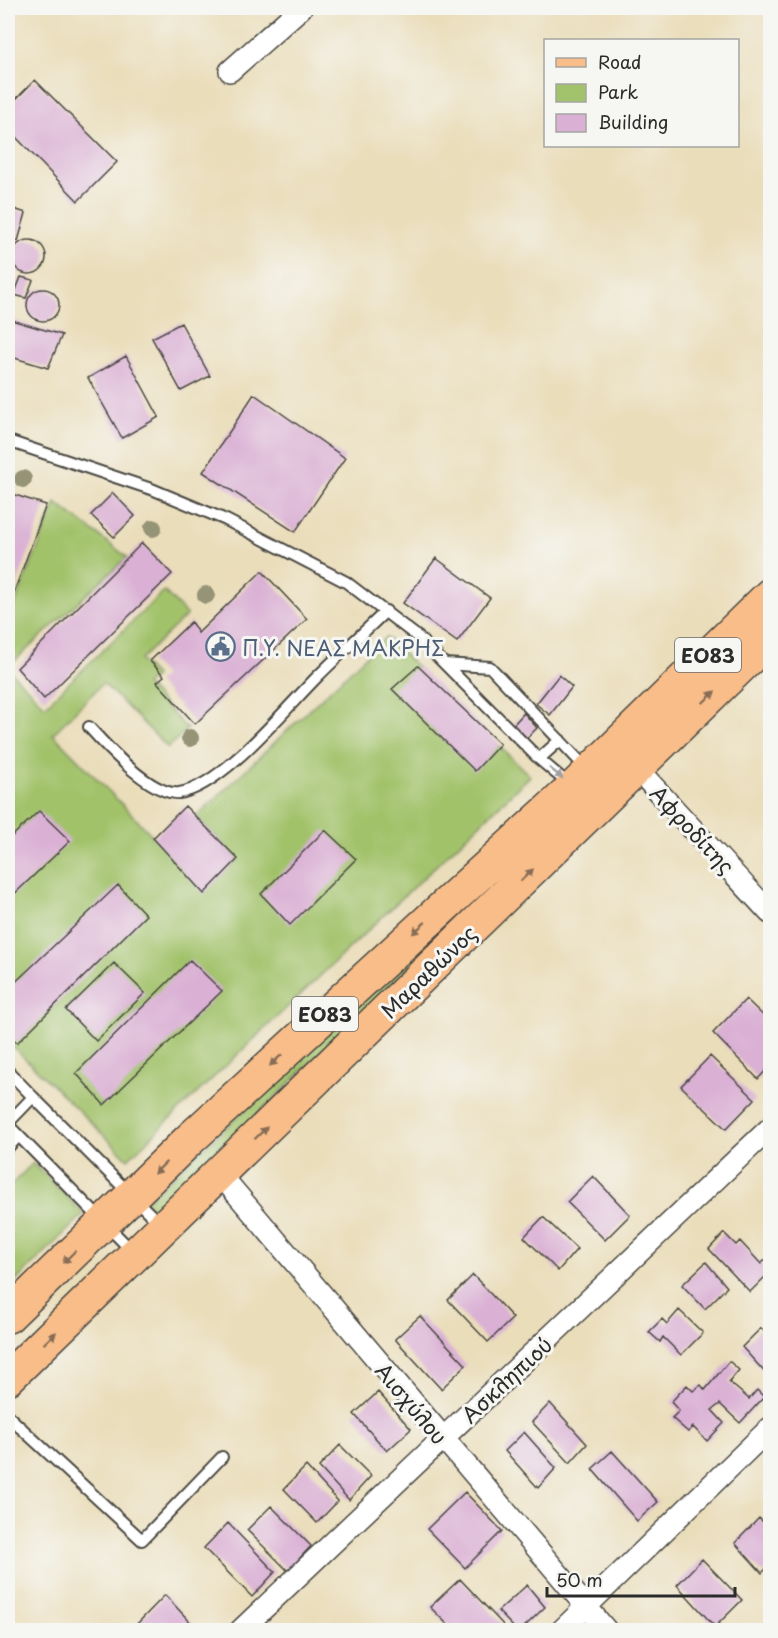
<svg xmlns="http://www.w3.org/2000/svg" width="778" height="1638" font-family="'Playpen Sans',sans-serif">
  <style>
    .green { fill: #a2c26b; stroke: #66764b; stroke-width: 1.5 }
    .building { fill: #dab0d4 }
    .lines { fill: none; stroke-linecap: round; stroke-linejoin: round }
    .service-casing { stroke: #484640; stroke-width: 14 }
    .minor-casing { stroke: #484640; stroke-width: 24 }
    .primary-casing { stroke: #484640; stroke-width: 36 }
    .service { stroke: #fff; stroke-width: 10 }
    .minor { stroke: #fff; stroke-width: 21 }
    .primary { stroke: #f8bd89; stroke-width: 33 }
    .tree { fill: #959476 }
    .oneway { fill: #876d55 }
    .oneway2 { fill: #a0a0a0 }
    .labels { text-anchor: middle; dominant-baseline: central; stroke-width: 6; stroke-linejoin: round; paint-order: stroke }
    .shield { fill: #f6f6f2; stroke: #686867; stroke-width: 1.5 }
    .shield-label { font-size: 20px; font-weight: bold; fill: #2b2b2b }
    .service-label { font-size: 21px; fill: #4e5e75; stroke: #f6f6f2; text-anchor: start }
    .street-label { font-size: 21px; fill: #2b2b2b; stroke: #f6f6f2 }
  </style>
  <rect width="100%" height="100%" fill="#f6f6f2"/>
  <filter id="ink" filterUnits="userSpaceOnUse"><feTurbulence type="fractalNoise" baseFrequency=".0167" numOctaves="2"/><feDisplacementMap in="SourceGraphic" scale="12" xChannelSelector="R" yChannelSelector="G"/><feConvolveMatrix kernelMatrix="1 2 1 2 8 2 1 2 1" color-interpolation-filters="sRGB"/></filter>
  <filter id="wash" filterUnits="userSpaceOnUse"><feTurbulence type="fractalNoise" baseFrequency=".008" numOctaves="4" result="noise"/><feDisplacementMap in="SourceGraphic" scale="24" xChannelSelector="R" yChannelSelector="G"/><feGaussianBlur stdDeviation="1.35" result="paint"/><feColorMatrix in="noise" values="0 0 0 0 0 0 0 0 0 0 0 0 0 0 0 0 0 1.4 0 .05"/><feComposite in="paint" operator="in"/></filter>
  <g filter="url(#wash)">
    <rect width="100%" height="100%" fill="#eaddba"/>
    <path class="green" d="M56,503L127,557L8,667V621Z
      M164,591L187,615L140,660L155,676L146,685L187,729L168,748L103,683L53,734L147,830L204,893L238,859L196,817L386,637L530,776L128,1159L8,1042V669L45,706Z
      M579,802L161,1208L152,1209L145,1202Z
      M33,1163L84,1214L13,1284L8,1279V1188Z
      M91,1255L97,1260L8,1345V1335Z"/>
    <g id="blocks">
      <path class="building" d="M35,80L117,162L78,201L8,129V107Z
        M8,207L26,213L18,241L8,238Z
        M12 257a17 17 0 1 1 34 0a17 17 0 1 1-34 0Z
        M21,277L33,280L26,298L14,295Z
        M27 305a16 16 0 1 1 32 0a16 16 0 1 1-32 0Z
        M8,319L62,335L48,368L8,356Z
        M181,323L210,376L181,391L152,338Z
        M126,356L159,417L122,438L88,378Z
        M254,394L345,458L295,532L203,472Z
        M113,493L135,516L114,537L91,515Z
        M12,494L46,505L8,609V507Z
        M142,543L172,574L44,699L17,668Z
        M436,558L490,598L457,642L403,603Z
        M262,571L307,619L195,724L157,682L164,676L150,661L191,622L198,633Z
        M418,666L500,744L475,771L392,689Z
        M559,675L572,687L550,715L536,704Z
        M524,713L537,728L527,738L513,725Z
        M185,806L238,859L204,894L153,838Z
        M39,811L70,841L8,900V840Z
        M325,830L356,859L290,925L261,894Z
        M118,885L146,915L17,1043L8,1034V989Z
        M190,960L222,991L104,1105L76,1073Z
        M114,963L145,993L96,1041L66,1010Z
        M746,999L770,1022V1066L758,1079L713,1033Z
        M710,1056L755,1099L726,1129L681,1086Z
        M593,1176L630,1215L605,1240L567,1202Z
        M543,1217L577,1249L558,1271L524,1237Z
        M724,1233L736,1245L740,1241L761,1264L770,1255V1272L750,1292L709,1249Z
        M706,1262L727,1287L705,1309L682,1285Z
        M473,1275L513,1318L488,1342L448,1300Z
        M679,1310L703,1333L681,1355L663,1337L660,1342L649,1332L662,1319L667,1324Z
        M420,1316L466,1365L441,1389L395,1339Z
        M761,1328L770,1337V1378L742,1347Z
        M729,1361L739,1370L729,1382L749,1399L757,1390L764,1397L740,1423L720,1404L712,1410L724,1423L707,1441L693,1427L688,1432L672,1418L679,1411L671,1402L687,1385L693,1391L701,1385L705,1390Z
        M378,1392L411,1429L387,1451L354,1414Z
        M550,1403L587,1444L570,1463L532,1422Z
        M524,1432L556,1468L538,1488L505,1451Z
        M340,1445L371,1476L349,1500L319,1467Z
        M612,1451L658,1502L637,1521L592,1469Z
        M306,1466L338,1501L317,1523L284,1489Z
        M465,1492L502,1531L465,1568L427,1529Z
        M271,1506L311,1546L288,1571L247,1530Z
        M759,1518L770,1529V1565L762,1573L735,1543Z
        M228,1523L275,1572L252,1597L204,1548Z
        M702,1559L742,1600L715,1627L677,1585Z
        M460,1579L508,1630H453L430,1607Z
        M527,1585L545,1607L521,1630H516L498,1611Z
        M165,1595L193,1625L188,1630H139L135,1626Z"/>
    </g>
  </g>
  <g filter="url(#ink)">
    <use href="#blocks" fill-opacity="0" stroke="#484640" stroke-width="1.5"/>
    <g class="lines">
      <defs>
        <path id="service" d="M8,441L154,490L226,520L346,582L418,637L539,759L571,786
          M445,664L490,667L587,769
          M89,727C106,746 152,796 179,793C222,787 286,708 317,677C340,654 363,633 386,611
          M539,759L560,740
          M8,1071L33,1097L8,1123
          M33,1097L160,1224
          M8,1125L134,1253
          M8,1147L19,1136
          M8,1416L142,1540L222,1457"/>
        <path id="minor" d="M230,71L301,8
          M628,759L770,913
          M219,1173L606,1630
          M241,1630L770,1128
          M562,1630L770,1428"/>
        <path id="primary" d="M8,1316L189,1140L573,788L770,595
          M8,1378L770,638"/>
      </defs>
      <use href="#service" class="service-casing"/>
      <use href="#minor" class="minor-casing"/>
      <use href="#primary" class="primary-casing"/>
      <use href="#service" class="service"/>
      <use href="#minor" class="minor"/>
      <use href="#primary" class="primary"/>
    </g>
    <g class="tree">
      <circle cx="23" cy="479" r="9"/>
      <circle cx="153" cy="528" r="9"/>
      <circle cx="206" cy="595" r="9"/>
      <circle cx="190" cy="738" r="9"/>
    </g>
    <defs><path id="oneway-solid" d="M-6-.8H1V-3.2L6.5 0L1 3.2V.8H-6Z" transform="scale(1.5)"/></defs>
    <g class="oneway">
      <use href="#oneway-solid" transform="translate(709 697) rotate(-44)"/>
      <use href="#oneway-solid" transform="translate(527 875) rotate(-44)"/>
      <use href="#oneway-solid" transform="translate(419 928) rotate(138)"/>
      <use href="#oneway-solid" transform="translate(276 1060) rotate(137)"/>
      <use href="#oneway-solid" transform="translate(261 1133) rotate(-44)"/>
      <use href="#oneway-solid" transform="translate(160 1168) rotate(136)"/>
      <use href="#oneway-solid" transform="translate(69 1257) rotate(136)"/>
      <use href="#oneway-solid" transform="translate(50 1338) rotate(-44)"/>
    </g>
    <use class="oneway2" href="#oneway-solid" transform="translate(556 773) rotate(39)"/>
  </g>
  <defs>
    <symbol id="civic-ring" viewBox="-11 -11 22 22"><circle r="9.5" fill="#f6f6f2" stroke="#5c6f8a" stroke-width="1.5"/><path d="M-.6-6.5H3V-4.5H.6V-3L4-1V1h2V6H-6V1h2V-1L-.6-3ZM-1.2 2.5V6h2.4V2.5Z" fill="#5c6f8a"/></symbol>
  </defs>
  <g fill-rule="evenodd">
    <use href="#civic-ring" x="204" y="630" width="33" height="33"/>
  </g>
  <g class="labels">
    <g class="shield">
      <rect x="675" y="638" width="66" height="34" rx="4.5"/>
      <rect x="292" y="997" width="66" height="34" rx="4.5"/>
    </g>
    <g class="shield-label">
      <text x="708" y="655">ΕΟ83</text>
      <text x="325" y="1014">ΕΟ83</text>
    </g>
    <g class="service-label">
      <text x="242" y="647">Π.Υ. ΝΕΑΣ ΜΑΚΡΗΣ</text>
    </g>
    <g class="street-label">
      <text transform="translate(693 829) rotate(47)">Αφροδίτης</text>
      <text transform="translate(428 971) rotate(-44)">Μαραθώνος</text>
      <text transform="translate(506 1379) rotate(-43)">Ασκληπιού</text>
      <text transform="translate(412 1403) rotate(50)">Αισχύλου</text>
    </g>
  </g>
  <rect width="778" height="1638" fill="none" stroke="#f6f6f2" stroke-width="30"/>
  <rect x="544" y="39" width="195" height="108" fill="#f6f6f2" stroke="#a5a5a2" stroke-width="1.5"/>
  <rect x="556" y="58" width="30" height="9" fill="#f8bd89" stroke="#a5a5a2" stroke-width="1.5"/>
  <text x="598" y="69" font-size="18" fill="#2b2b2b">Road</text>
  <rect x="556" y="84" width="30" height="18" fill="#a2c26b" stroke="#a5a5a2" stroke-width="1.5"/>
  <text x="598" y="99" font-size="18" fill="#2b2b2b">Park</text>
  <rect x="556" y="114" width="30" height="18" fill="#dab0d4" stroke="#a5a5a2" stroke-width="1.5"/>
  <text x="598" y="129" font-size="18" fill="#2b2b2b">Building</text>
  <path d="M547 1587v9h188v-9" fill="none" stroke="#2b2b2b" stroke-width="3"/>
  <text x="556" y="1587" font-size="18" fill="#2b2b2b" stroke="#f6f6f2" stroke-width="4.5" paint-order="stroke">50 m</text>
</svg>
